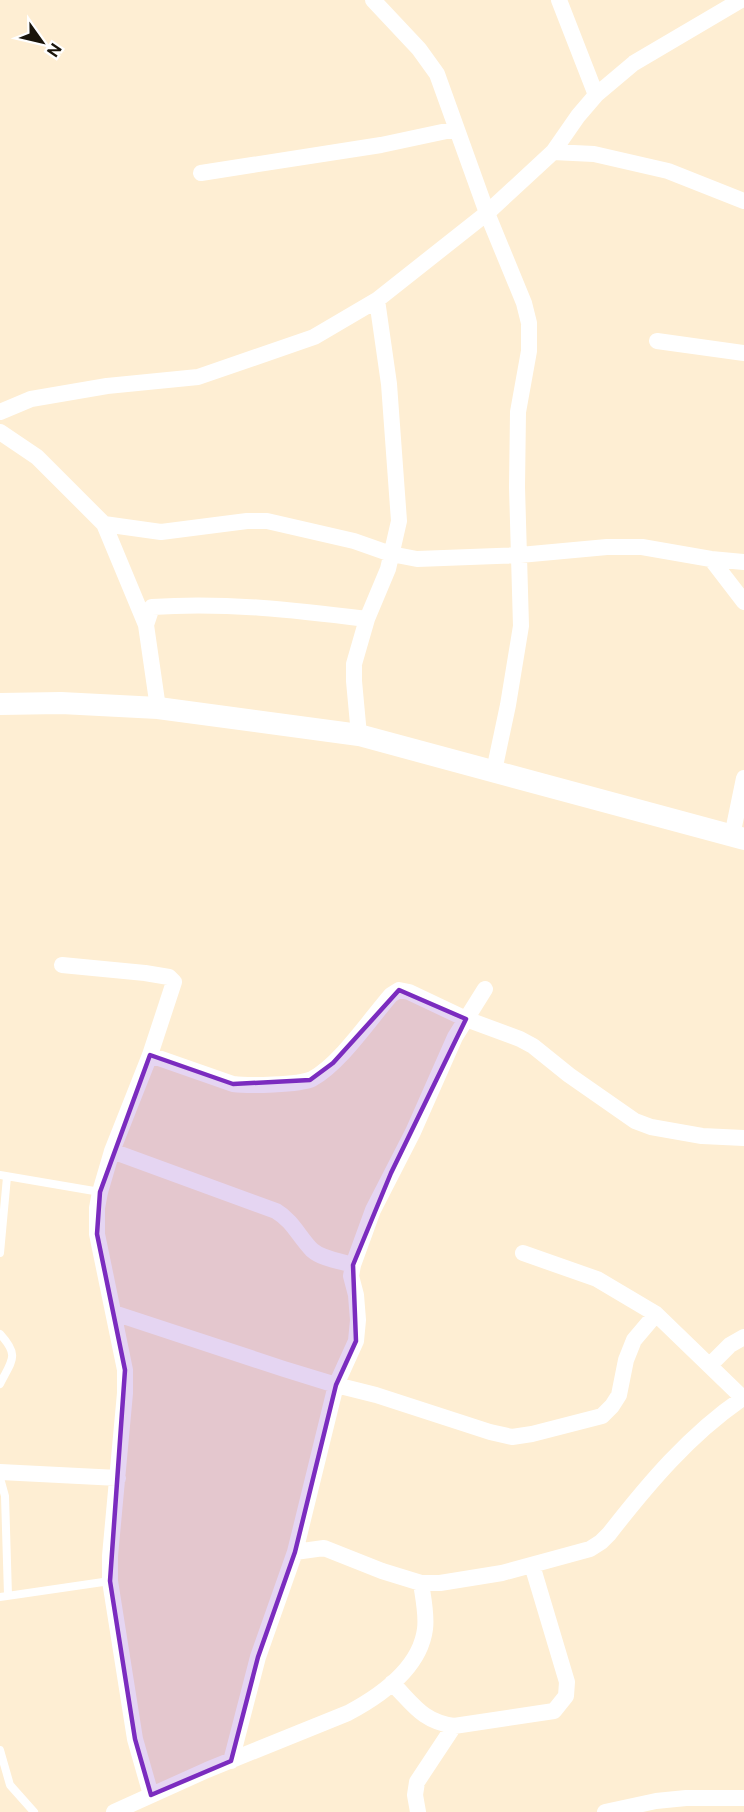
<svg xmlns="http://www.w3.org/2000/svg" width="744" height="1812" font-family="'Public Sans',sans-serif">
  <style>
    .lines { fill: none; stroke-linecap: round; stroke-linejoin: round }
    .lane { stroke: #fff; stroke-width: 8 }
    .street { stroke: #fff; stroke-width: 16 }
    .secondary { stroke: #fff; stroke-width: 22 }
    .marked { fill: #7b2cbf; fill-opacity: 0.2; stroke: #7b2cbf; stroke-width: 4.5; stroke-linejoin: round }
  </style>
  <rect width="100%" height="100%" fill="#feeed3"/>
  <g class="lines">
    <path class="lane" d="M0,1175L100,1192
      M0,1253L7,1177
      M0,1334C20,1356 12,1360 0,1384
      M0,1478L5,1496L8,1595
      M0,1597L110,1581
      M0,1750L10,1785L34,1812"/>
    <path class="street" d="M373,0L419,49L437,74L487,213L524,303L529,323V351L518,412L517,487L521,626L508,705L494,771
      M559,0L596,95
      M553,152L594,154L668,171L744,201
      M201,173L381,145L456,129
      M657,341L744,353
      M0,412L31,399L107,386L198,377L314,337L377,300L487,213L553,152L578,116L596,95L634,63L741,0
      M0,432L37,457L104,524L146,625L158,708
      M104,524L161,532L247,521H267L354,541L391,554L417,559L520,555L607,547H642L711,559L744,562
      M711,559L744,602
      M146,625L152,607C225,602 295,610 367,619
      M359,735L354,681V664L367,619L388,569L399,521L389,384L377,300
      M732,836L744,778
      M62,965L145,973L169,977L174,982L150,1055L112,1151L100,1192L97,1208V1234L125,1370V1393L110,1556V1581L135,1739L151,1795
      M150,1055L233,1084C249,1086 299,1085 312,1079C340,1064 370,1019 391,995L399,990L409,992L466,1019L520,1039L533,1046L569,1075L635,1121L651,1127L702,1136L744,1138
      M112,1151L276,1211C293,1221 299,1237 312,1250C322,1259 340,1261 353,1265
      M523,1253L597,1279L656,1314L744,1399
      M114,1313L284,1369L336,1385L376,1395L490,1432L512,1437L532,1434L602,1416L612,1406L619,1395L626,1360L634,1340L656,1314
      M710,1365L730,1345L744,1337
      M0,1472L118,1478
      M295,1552L324,1548L382,1571L421,1583H440L502,1573L590,1549L601,1542L609,1534C648,1484 690,1434 743,1398
      M392,1683C414,1705 422,1721 454,1726L554,1711L566,1696L567,1682L532,1565
      M231,1761L258,1657L295,1552L336,1385L356,1341L358,1320L356,1295L351,1276L353,1265L373,1210L413,1132L455,1037L485,989
      M114,1812L207,1770L348,1713C380,1696 420,1668 425,1629C427,1615 423,1597 421,1583
      M418,1812L415,1795L417,1782L454,1726
      M605,1812L656,1801L686,1798H744"/>
    <path class="secondary" d="M0,704L61,703L158,708L359,735L744,839"/>
  </g>
  <path class="marked" d="M399,990L466,1019L391,1173L353,1265L356,1341L336,1385L295,1552L258,1657L231,1761L151,1795L135,1739L110,1581L125,1370L97,1234L100,1192L150,1055L233,1084L310,1080L333,1063Z"/>
  <g transform="translate(42 42) rotate(124)" stroke="#ffffff" stroke-width="4.5" paint-order="stroke">
  <path d="M0-4.5L10 22L0 15L-10 22Z" fill="#1a150b"/>
  <text y="-9" font-size="16" font-weight="bold" text-anchor="middle" fill="#1a150b">N</text>
  </g>
</svg>
